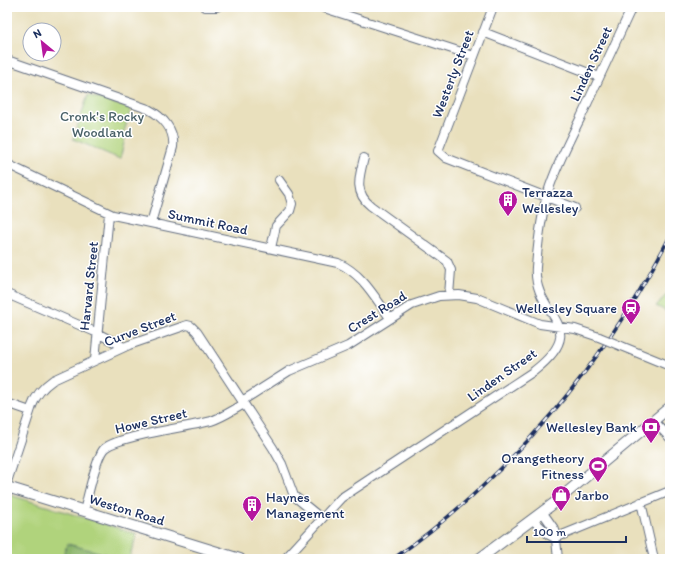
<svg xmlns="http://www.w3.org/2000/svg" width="677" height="566" font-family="Itim,sans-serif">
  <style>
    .green { fill: #b0d37c; stroke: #66816d }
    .forest { fill: #8cb56c; stroke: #547265 }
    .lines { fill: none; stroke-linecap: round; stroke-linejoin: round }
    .minor-casing { stroke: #636d7f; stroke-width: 10 }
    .major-casing { stroke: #636d7f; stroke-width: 12 }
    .minor { stroke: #fff; stroke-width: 8 }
    .major { stroke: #fff; stroke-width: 10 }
    .rail-casing { stroke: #1b2f5e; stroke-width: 3.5 }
    .rail { stroke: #fff; stroke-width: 2; stroke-dasharray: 6; stroke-linecap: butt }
    .minor-bridge-casing { stroke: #636d7f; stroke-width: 10; stroke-linecap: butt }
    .minor-bridge { stroke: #fff; stroke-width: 8 }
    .labels { text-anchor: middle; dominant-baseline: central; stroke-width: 3; stroke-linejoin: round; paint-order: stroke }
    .street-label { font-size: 14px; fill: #1b2f5e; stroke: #fff }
    .park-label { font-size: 14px; fill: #486067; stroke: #fff }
    .poi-label { font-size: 14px; fill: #1b2f5e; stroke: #fff; text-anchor: start }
  </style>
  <rect width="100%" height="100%" fill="#fff"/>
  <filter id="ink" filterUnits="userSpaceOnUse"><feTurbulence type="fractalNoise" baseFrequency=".025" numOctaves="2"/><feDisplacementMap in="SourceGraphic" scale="8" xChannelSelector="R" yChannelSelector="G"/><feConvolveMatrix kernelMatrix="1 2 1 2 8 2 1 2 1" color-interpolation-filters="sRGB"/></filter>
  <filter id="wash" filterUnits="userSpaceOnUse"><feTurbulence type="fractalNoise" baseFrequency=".012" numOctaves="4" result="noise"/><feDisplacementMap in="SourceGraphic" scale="16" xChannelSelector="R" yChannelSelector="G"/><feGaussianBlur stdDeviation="0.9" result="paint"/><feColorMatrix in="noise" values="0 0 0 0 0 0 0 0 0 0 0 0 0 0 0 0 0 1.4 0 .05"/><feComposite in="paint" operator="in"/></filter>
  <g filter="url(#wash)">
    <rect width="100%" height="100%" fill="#e9e0bd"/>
    <path class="green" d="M88,95L131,109L124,132L125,139L120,159L73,139Z
      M670,291V313L656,306Z
      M7,494L137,534L129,559H7Z"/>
    <path class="forest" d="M68,544L125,559H66L64,551Z"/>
  </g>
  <g filter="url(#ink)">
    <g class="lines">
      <defs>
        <path id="minor" d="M205,7H217
          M321,7L474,56
          M493,7L438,151L446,158L575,208
          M483,32L599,77
          M7,60L148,109C163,117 175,130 173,147L151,223
          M364,158C359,177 354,193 371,206L447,261L451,270L449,295
          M7,164L113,215L338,263C363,274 375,298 390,318
          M271,248L276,226L290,211L292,204L289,194L279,180
          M7,294L93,331L124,347
          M621,346L670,366
          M95,360L109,214
          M242,401L289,371L348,346L412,305L439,296L459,295L477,298L540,324L575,329L599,337
          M7,403L30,411
          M654,421L670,438
          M7,482L32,406C36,394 43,387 53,380L129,345L187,325L191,326L197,332L273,448L282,464L294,496L321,518
          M641,502L654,559
          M84,511C88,497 95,461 103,450C113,436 191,427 211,421C223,417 233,410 244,404
          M543,513L555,530L558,559
          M533,520L549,535L555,538
          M555,538L670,491
          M285,559L341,498L534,371C594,324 532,317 536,267C538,242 541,216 548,192C556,166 569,141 581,117C598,80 615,44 632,7"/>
        <path id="major" d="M7,487L240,559
          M479,559L553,504L670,407"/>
      </defs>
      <use href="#minor" class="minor-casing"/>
      <use href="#major" class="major-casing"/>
      <use href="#minor" class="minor"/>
      <use href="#major" class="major"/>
      <defs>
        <path id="rail" d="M393,559C511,476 604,364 670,236"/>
      </defs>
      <use href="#rail" class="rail-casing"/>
      <use href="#rail" class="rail"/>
      <defs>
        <path id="minor-bridge" d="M599,337L621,346"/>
      </defs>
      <use href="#minor-bridge" class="minor-bridge-casing"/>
      <use href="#minor-bridge" class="minor-bridge"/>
    </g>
  </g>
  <defs>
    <symbol id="building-pin" viewBox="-11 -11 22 30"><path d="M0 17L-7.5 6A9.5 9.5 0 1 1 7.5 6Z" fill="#b5179e" stroke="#fff"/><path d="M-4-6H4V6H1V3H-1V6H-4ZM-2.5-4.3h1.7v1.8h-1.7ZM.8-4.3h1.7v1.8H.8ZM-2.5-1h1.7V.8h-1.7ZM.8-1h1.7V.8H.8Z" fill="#fff"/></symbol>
    <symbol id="station-pin" viewBox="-11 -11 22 30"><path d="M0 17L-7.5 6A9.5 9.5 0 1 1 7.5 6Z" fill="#b5179e" stroke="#fff"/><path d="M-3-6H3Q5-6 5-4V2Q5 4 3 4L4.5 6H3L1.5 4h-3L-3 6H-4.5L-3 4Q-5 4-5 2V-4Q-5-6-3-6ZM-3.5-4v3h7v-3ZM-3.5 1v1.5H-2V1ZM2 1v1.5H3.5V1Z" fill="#fff"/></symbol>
    <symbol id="bank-pin" viewBox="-11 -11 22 30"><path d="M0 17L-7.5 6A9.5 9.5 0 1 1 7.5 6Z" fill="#b5179e" stroke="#fff"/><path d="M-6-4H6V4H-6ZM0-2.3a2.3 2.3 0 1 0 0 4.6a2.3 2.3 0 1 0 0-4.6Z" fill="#fff"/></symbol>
    <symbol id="stadium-pin" viewBox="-11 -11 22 30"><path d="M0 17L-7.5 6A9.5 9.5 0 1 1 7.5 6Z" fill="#b5179e" stroke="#fff"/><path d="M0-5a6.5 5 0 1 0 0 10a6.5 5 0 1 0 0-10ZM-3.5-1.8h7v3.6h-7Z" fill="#fff"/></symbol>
    <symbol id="shop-pin" viewBox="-11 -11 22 30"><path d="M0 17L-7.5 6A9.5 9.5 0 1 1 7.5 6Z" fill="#b5179e" stroke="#fff"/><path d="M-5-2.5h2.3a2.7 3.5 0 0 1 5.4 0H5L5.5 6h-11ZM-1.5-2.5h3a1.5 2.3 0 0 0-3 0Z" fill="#fff"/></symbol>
  </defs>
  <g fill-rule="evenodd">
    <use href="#building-pin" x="497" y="189" width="22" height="30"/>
    <use href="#station-pin" x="620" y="297" width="22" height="30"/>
    <use href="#bank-pin" x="640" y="416" width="22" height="30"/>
    <use href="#stadium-pin" x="587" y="455" width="22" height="30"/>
    <use href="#shop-pin" x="550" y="484" width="22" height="30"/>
    <use href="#building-pin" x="241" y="494" width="22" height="30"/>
  </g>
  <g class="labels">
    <g class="street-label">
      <text transform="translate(591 64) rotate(-65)">Linden Street</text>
      <text transform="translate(453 74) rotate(-69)">Westerly Street</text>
      <text transform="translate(208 222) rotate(12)">Summit Road</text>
      <text transform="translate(89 286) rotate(-84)">Harvard Street</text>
      <text transform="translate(377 312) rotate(-32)">Crest Road</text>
      <text transform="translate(140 329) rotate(-21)">Curve Street</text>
      <text transform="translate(502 375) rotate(-35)">Linden Street</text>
      <text transform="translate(151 421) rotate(-13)">Howe Street</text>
      <text transform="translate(127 510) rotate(17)">Weston Road</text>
    </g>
    <g class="park-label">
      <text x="102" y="116">Cronk's Rocky<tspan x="102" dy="16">Woodland</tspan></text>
    </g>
    <g class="poi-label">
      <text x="522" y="192">Terrazza<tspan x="522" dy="16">Wellesley</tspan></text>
      <text x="617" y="308" text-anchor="end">Wellesley Square</text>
      <text x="637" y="427" text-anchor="end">Wellesley Bank</text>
      <text x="584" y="458" text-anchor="end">Orangetheory<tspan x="584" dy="16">Fitness</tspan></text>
      <text x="575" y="495">Jarbo</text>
      <text x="266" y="497">Haynes<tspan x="266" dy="16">Management</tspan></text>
    </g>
  </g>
  <rect width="677" height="566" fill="none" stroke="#fff" stroke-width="24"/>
  <g transform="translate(42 42) rotate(331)"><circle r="19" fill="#ffffff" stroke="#a4acbf"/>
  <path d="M0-3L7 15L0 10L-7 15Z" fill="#b5179e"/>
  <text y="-6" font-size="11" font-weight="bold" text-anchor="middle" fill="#1b2f5e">N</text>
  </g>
  <path d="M527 536v6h99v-6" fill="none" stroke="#1b2f5e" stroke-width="2"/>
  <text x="533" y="536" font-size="12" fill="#1b2f5e" stroke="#ffffff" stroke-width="3" paint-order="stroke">100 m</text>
</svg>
